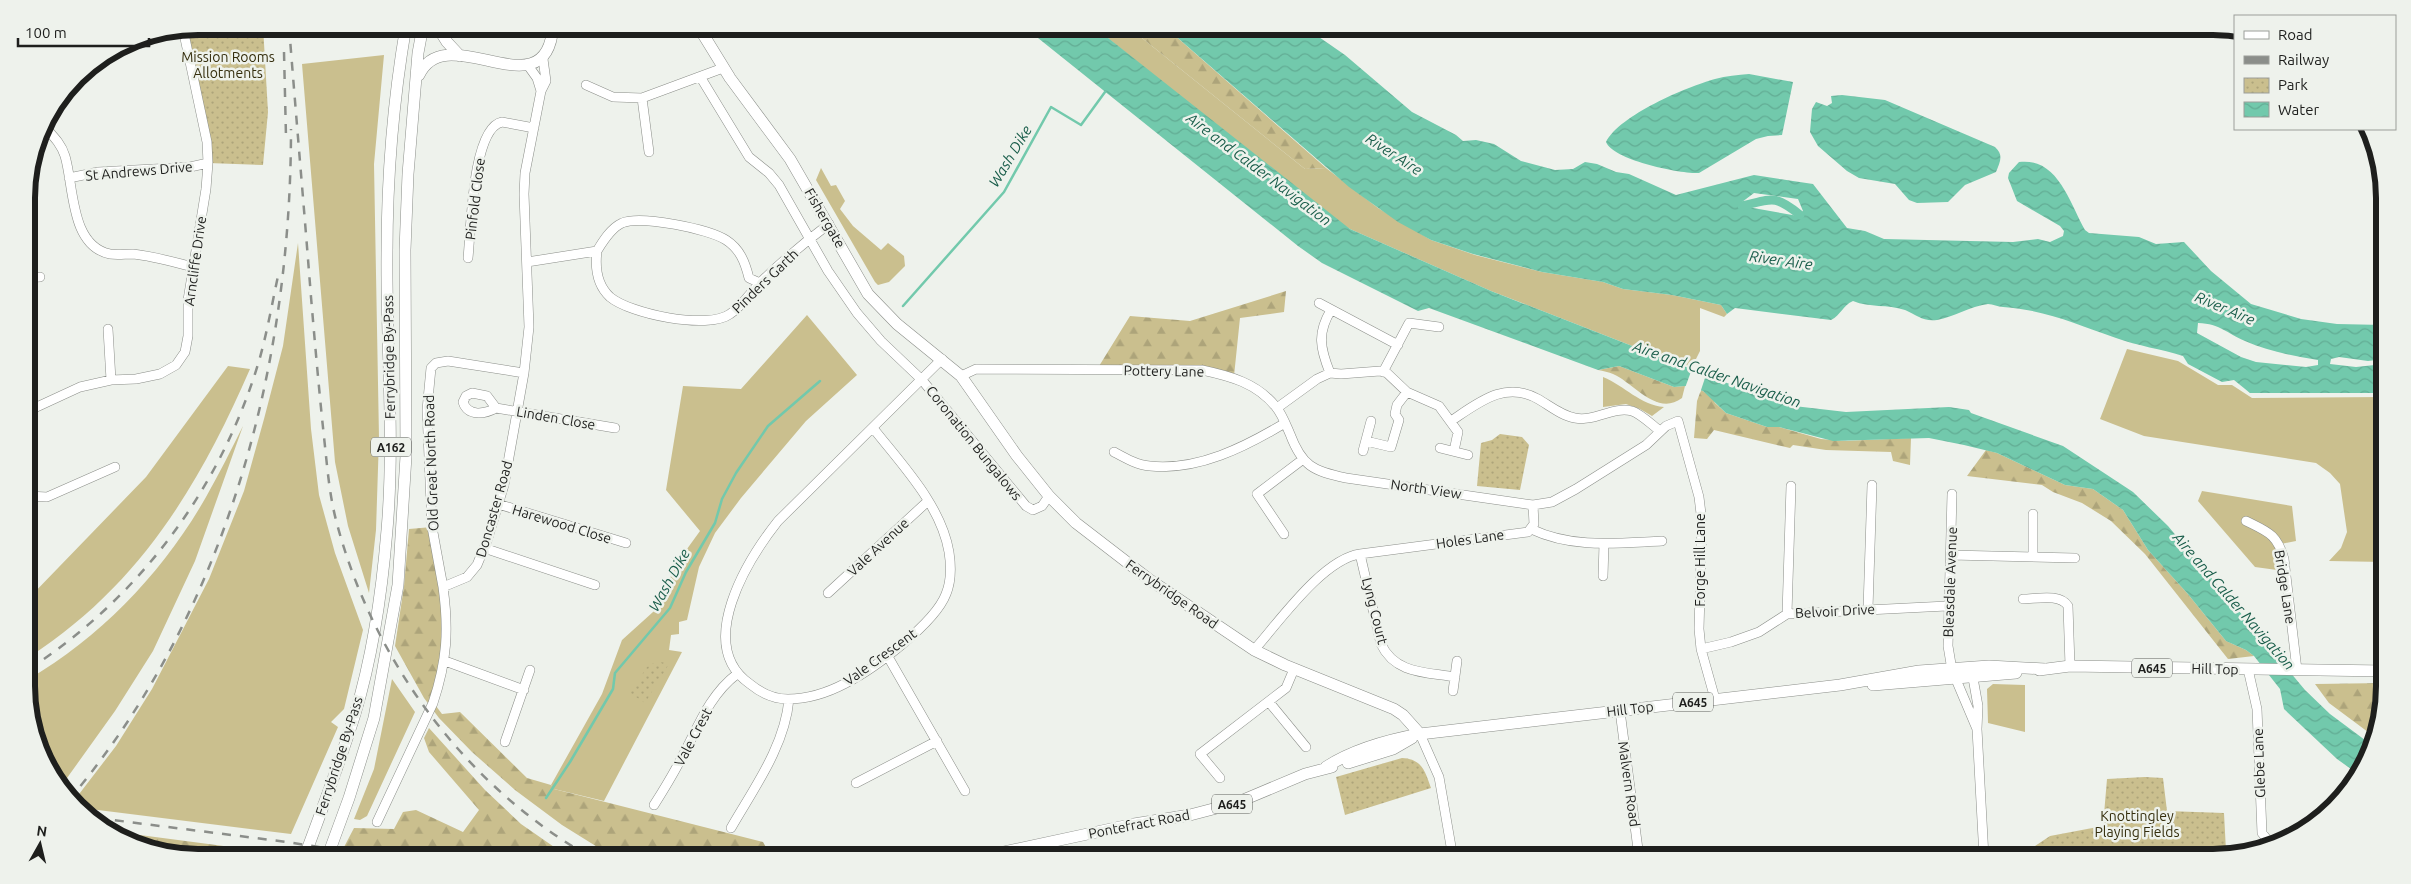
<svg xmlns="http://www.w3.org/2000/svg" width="2411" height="884" font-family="Ubuntu,sans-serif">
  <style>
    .grass { fill: #cabf8e }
    .forest { fill: url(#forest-firs) }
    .park { fill: url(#park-dots) }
    .water { fill: url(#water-waves); fill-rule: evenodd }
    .pier { fill: #eef2ec }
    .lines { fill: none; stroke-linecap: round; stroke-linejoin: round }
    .stream { stroke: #72c9ac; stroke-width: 2.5 }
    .canal { stroke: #72c9ac; stroke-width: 9 }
    .minor-casing { stroke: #8b8e89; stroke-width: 10 }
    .major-casing { stroke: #8b8e89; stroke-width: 12 }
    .minor { stroke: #fff; stroke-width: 9 }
    .major { stroke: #fff; stroke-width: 11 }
    .rail { stroke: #8b8e8a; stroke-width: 2.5; stroke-dasharray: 9 9; stroke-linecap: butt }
    .labels { text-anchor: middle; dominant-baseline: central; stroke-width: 5; stroke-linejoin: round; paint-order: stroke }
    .shield { fill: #eef2ec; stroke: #5c5e5b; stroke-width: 1 }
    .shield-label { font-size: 12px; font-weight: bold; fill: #1e1f1d }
    .park-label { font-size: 14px; fill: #352e0d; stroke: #eef2ec }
    .street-label { font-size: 14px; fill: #1e1f1d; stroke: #eef2ec }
    .water-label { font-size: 15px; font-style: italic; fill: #195d4a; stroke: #eef2ec }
    .rim { fill: none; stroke: #1e1f1d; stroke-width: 6 }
  </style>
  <defs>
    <pattern id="forest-firs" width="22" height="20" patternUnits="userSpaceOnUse" patternTransform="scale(1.25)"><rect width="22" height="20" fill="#cabf8e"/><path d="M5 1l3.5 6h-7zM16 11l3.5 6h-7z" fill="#ada47a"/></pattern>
    <pattern id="park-dots" width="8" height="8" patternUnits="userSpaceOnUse" patternTransform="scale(1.25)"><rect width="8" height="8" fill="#cabf8e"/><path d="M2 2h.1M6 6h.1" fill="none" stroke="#ada47a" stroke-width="1.8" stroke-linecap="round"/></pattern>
    <pattern id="water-waves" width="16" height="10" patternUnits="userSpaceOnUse" patternTransform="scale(1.25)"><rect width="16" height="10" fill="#72c9ac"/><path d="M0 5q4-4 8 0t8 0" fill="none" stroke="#62ac94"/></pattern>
  </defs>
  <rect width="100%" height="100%" fill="#eef2ec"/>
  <path class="grass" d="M1093,26H1127L1305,169L1326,168L1378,208L1431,240L1475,255L1542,272L1603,282L1623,289L1672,295L1721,305L1727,314L1724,317L1700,308V351L1692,367L1640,349L1491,291L1350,229L1328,216Z
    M384,55L374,164L379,438L376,530L369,593L348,526L335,462L302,64Z
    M821,168L831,186L836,185L845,201L840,209L853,226L881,250L888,243L904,256L905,266L889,282L878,285L875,282L816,180Z
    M298,243L311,429L319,495L335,553L363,630L344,709L331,722L338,727L291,834L82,808L73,802L116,746L152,689L209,579L244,491L264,419L283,346Z
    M807,315L857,375L806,421L741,498L715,533L699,567L687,620L679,622V634L671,635L669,650L682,652L604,801L554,789L551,785L602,694L622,640L653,612L679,560L700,531L666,490L683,386L741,389Z
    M2127,349L2178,361L2218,385H2232L2252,398L2384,397V562L2329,561L2341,548L2347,532L2340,484L2330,473L2316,463L2144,436L2100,419Z
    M228,366L250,369C199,486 139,586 29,657V598L146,477Z
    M1603,377C1625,386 1640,405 1664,407L1652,416L1640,409L1626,404L1603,407Z
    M243,426L195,561L153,651L115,711L62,785L29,719V679C102,636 164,571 206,497C219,474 231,450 243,426Z
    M2202,491L2292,506L2296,541L2276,545L2277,570L2255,567L2198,501Z
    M392,679L415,712L367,816L360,820L354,819L374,769Z
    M1993,684L2025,685V732L1988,723L1987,689Z"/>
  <path class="forest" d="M1127,26H1164L1326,168L1305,169Z
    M1286,291L1284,312L1240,318L1234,376L1202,370L1096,371L1130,316L1190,321Z
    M1619,366L1674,387L1685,386L1682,398C1657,417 1634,383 1613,374C1609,372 1603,371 1598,370Z
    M1701,390L1712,397L1715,403L1726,413L1767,427H1779L1821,439L1844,441L1911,438L1910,465L1893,461L1891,452L1826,450L1793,445L1790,448L1714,430L1707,439L1694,438L1697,401Z
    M1986,450L1997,453L2065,485L2093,489L2123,510L2148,550L2187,593L2226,641L2246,650L2254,656L2228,659L2145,554L2111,521L2082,503L2053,492L2042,485L1967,476Z
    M432,527L447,614L433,702L442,714L460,712L527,778L551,785L554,789L763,842L772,858H615L562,825L515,790L472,752L439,718L424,698L395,646L404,586L409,529Z
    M2385,683L2376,738L2329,703L2315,684Z
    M429,728L485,790L521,824L570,858H412L344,847L354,828L394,829L403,812L416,810L463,832L479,810L429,752L424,738Z
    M117,832L278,853V858H215L134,843Z"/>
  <path class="park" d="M198,26H263L268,112L263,165L208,163L183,29Z
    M1500,434L1522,437L1529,445L1520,490L1477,486L1481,443L1492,440Z
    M657,661L669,664L645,703L630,693L647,667Z
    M1402,758C1422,759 1425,771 1431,788L1345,815L1336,777Z
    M2145,777L2163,778L2167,811L2224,813L2226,851L2261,850L2224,857H2017V855L2029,850L2050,836L2103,826L2107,779Z"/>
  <path class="water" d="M1023,26H1093L1350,229L1491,291L1727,383L1794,406L1846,412L1949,407L1969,410L1971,413L2063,446L2133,492L2168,526L2305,690L2330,714L2373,746L2358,774L2337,759L2284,709L2280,689L2254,656L2246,650L2226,641L2187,593L2148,550L2123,510L2093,489L2065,485L1997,453L1964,445L1929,438L1833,441L1779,427H1767L1726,413L1703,391L1685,386L1674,387L1619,366L1598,370L1429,308L1418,311L1322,263L1298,246Z
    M1164,26H1303L1345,55L1412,112L1456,135L1463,141L1476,140L1494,144L1521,161L1555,170L1573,169L1585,162L1597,164L1616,172L1629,174L1676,195L1754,175L1813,184L1847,228L1865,231L1884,239L2013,242L2038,239L2050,242L2063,236L2064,231L2060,226L2017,201L2008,178L2009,173L2019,162C2058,157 2070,204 2085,230L2089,233L2139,237L2156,244L2184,242L2211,271L2251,304L2301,319L2337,324L2384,325V359L2368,361L2339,357L2331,359L2330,364L2356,367L2384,364V393H2250L2234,380L2222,382L2188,364L2183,356C2161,349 2138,346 2116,338C2076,324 2046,310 2003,307C1998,307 1993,304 1988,304C1970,306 1954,317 1937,320C1923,322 1917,315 1905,310C1887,304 1870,308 1853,301C1843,305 1841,315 1831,320L1735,308L1727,314L1721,305L1672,295L1623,289L1603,282L1542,272L1473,254L1431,240L1398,222L1349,187ZM1754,193L1798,199L1803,211L1798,216L1742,206V202ZM2198,323C2221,324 2226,333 2245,341C2268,351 2293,356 2318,360V365L2306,367L2256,362L2241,357L2197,333Z
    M1749,74L1793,82L1782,135L1768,136L1756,139L1699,173C1680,174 1613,160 1606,142C1620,115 1686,87 1715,79C1726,76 1738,75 1749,74Z
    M1842,95L1885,100L1995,147C2004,155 2000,162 1996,172L1965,185L1948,202L1917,203L1909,200L1895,184L1859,178L1847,171L1818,146L1810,132L1812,109L1816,102L1827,106L1832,103L1831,96Z"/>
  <path class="pier" d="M1693,366L1707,372L1700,393L1685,388Z"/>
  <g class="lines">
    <path class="stream" d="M903,306L1004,192L1051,107L1081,125L1105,92
      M546,798L570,762L613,689L615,673L670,608L686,572L715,523L722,499L736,473L768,426L820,381"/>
    <path class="canal" d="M1742,206C1772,199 1774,194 1800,215"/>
    <defs>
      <path id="minor" d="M527,64L537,78L541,91
        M701,78L749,157L769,173L779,185L828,271L857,313L881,341L922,380L1026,506L1033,510L1042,506L1049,496
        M586,85L613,97L642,98L723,68
        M642,98L649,152
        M43,125C52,135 61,143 65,156C74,186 70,246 110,254C117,255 125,254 133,254C153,256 173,262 193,267
        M69,178L98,172L190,167L208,163
        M597,251C603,241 611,228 622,223C641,215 709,229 726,240C740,249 745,262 749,278L760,283
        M468,258C471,231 472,128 502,122L534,128
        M527,262L597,251C595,267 597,285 610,297C630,314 708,330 730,314C741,307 750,293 759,284C781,262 805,242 829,224
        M27,278L40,277
        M1319,303L1398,345
        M108,329L111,380
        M1383,372L1409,323L1439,327
        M1330,373C1320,348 1317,333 1331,310
        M961,376L976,369L1202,370C1230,376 1257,383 1276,407C1282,414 1286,425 1290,434C1302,466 1313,471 1346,478L1533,505L1552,502L1576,489L1646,445L1666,426L1678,421L1699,497L1702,522L1699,629L1701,649L1715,699
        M496,408L487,396L472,393L466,396L463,402C468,417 485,414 496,408L615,428
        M1277,408L1317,379L1330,373L1341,374L1380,371L1387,373L1407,392L1439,406L1458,432L1454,451
        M28,411L80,387L111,380L136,379L160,374L176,365L185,352L188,336V300L206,189L208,163L207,142L183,29
        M1451,421C1478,403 1505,380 1538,399C1550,406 1562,416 1575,418C1595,422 1613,406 1632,411C1641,414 1652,425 1660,431
        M873,428C902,465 941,505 949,552C951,565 951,582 946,594C935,623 874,669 846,683C829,692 807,699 788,699C773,699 761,693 750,684C694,645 748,559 778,521L942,359
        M1366,441L1391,447L1399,420L1395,414L1397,405L1407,392
        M1440,448L1468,455
        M1363,451L1371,421
        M1114,452C1125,458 1137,465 1150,466C1198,471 1245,447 1285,423
        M1952,494L1948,646L1952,670L1977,729
        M28,496L47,497L115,467
        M498,504L626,543
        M2033,514V557
        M2246,521C2268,532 2277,534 2284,559L2297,670
        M1531,529C1573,549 1618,543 1662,541
        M1284,534L1257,494L1302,460
        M484,548L595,585
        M1360,554L1381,644C1395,674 1426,672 1455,677
        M1951,555L2075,558
        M1603,576L1604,544
        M443,587L432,527L427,410L431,368L436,363L448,361L524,373
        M828,593L928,501
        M2023,599C2036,599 2060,593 2068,606L2070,666
        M1868,609L1872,485
        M1787,614L1791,486
        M1701,649L1731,642L1759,632L1787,614L1947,606
        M1254,650C1279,622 1323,559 1360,554L1528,532L1534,524L1533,505
        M887,655L965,791
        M445,661L524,690
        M2248,669L2257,709L2262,833L2270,843L2281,842
        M1967,673L1973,678L1978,706L1977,729L1984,857
        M1453,691L1457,661
        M1269,702L1306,747
        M1620,711L1639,857
        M1420,734L1439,777L1453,858
        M505,742L530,670
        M1220,778L1200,754L1286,688L1294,669
        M856,783L937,741
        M654,805C663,791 672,776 680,761C697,730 708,696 737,674
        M377,822L433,703C447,661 449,630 443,587L467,577L477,565L487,541L504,485L524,373L529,327L524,194L525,173L541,91L546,81L543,59
        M731,828C754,788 785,746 789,699"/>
      <path id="major" d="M437,26L447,42L460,56
        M698,26L730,78L790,159L868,294L897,324L961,376L1017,456L1049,496L1076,523L1150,580L1254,650L1285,665L1394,709L1403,715L1420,734
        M419,75C446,16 547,115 553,26
        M2039,670L2070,666L2385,671
        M1873,685L2016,673
        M1348,763L1393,749L1412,738
        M1326,767C1354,749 1387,740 1420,734L1840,685L1919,671L1989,666L2045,669
        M304,858C322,810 340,762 355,714C373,655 382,591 387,530C395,438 386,346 387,254C387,178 393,101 406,26
        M327,858L349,798L374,718L398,585L406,456L405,250L408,174L418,53L423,26
        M976,858L1134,824L1190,815L1236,803L1305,774L1332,767"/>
    </defs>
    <use href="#minor" class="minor-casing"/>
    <use href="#major" class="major-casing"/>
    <use href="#minor" class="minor"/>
    <use href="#major" class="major"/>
    <path class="rail" d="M289,26C296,116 304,207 311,297C315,344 319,390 324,437C327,464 329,493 336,520C372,660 466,787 592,858
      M284,52L286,137
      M29,669C140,597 221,488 259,361C267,333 272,304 278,276
      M69,800C226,614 291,368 291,129
      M97,818L287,842L388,858"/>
  </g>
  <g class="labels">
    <g class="shield">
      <rect x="371" y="437.5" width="40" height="19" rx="4"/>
      <rect x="2132" y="658.5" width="40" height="19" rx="4"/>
      <rect x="1673" y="692.5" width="40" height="19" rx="4"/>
      <rect x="1212" y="794.5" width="40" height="19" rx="4"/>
    </g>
    <g class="shield-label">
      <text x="391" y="447">A162</text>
      <text x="2152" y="668">A645</text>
      <text x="1693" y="702">A645</text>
      <text x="1232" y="804">A645</text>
    </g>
    <g class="park-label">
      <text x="228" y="57">Mission Rooms<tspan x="228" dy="16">Allotments</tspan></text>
      <text x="2137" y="816">Knottingley<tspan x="2137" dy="16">Playing Fields</tspan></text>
    </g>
    <g class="street-label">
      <text transform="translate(139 171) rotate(-5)">St Andrews Drive</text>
      <text transform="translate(475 199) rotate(-83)">Pinfold Close</text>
      <text transform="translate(825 218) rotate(60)">Fishergate</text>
      <text transform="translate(195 261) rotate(-82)">Arncliffe Drive</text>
      <text transform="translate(765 281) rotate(-44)">Pinders Garth</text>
      <text transform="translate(389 357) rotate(-91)">Ferrybridge By-Pass</text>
      <text transform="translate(1164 371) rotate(1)">Pottery Lane</text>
      <text transform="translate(556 418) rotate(10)">Linden Close</text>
      <text transform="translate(974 443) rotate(51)">Coronation Bungalows</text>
      <text transform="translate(431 463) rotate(-92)">Old Great North Road</text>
      <text transform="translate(1426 489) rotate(8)">North View</text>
      <text transform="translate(494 509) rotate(-74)">Doncaster Road</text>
      <text transform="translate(562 524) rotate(17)">Harewood Close</text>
      <text transform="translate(1470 539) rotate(-8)">Holes Lane</text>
      <text transform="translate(878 547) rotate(-43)">Vale Avenue</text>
      <text transform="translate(1700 560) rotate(-90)">Forge Hill Lane</text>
      <text transform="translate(1950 582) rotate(-88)">Bleasdale Avenue</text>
      <text transform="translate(2285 587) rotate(81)">Bridge Lane</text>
      <text transform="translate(1172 594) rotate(35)">Ferrybridge Road</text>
      <text transform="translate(1375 611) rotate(76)">Lyng Court</text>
      <text transform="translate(1835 611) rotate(-3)">Belvoir Drive</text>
      <text transform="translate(880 657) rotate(-36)">Vale Crescent</text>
      <text transform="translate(2215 669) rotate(1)">Hill Top</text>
      <text transform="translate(1630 709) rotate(-7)">Hill Top</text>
      <text transform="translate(693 737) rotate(-62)">Vale Crest</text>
      <text transform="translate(339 756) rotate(-72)">Ferrybridge By-Pass</text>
      <text transform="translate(2259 763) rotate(-92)">Glebe Lane</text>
      <text transform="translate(1629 784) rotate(82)">Malvern Road</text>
      <text transform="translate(1139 824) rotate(-11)">Pontefract Road</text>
    </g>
    <g class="water-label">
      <text transform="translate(1394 154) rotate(33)">River Aire</text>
      <text transform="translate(1010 156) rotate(-59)">Wash Dike</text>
      <text transform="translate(1259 169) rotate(37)">Aire and Calder Navigation</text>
      <text transform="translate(1781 260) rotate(8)">River Aire</text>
      <text transform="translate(2225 308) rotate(23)">River Aire</text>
      <text transform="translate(1717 374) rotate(19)">Aire and Calder Navigation</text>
      <text transform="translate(669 580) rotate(-61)">Wash Dike</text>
      <text transform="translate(2234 601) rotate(49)">Aire and Calder Navigation</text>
    </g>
  </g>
  <path d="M0 0H2411V884H0ZM198 35H2213A163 163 0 0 1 2376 198V686A163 163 0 0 1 2213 849H198A163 163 0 0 1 35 686V198A163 163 0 0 1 198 35Z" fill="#eef2ec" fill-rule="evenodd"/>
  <path class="rim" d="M198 35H2213A163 163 0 0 1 2376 198V686A163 163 0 0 1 2213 849H198A163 163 0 0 1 35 686V198A163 163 0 0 1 198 35Z"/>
  <rect x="2234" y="15" width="162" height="115" fill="#eef2ec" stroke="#9b9e99"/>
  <rect x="2244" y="31" width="25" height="8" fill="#ffffff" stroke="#9b9e99"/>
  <text x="2278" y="40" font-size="15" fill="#1e1f1d">Road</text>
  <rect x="2244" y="56" width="25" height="8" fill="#8b8e8a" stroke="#9b9e99"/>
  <text x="2278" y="65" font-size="15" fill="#1e1f1d">Railway</text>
  <rect x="2244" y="78" width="25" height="15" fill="url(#park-dots)" stroke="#9b9e99"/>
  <text x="2278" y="90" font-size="15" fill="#1e1f1d">Park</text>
  <rect x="2244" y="102" width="25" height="15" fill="url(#water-waves)" stroke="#9b9e99"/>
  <text x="2278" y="115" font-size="15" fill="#1e1f1d">Water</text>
  <g transform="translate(40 844) rotate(8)" stroke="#eef2ec" stroke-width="4" paint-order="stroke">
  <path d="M0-4L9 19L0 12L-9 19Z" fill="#1e1f1d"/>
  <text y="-8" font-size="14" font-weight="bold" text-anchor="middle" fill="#1e1f1d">N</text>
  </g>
  <path d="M18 38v8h131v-8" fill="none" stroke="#1e1f1d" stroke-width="2.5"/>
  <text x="25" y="38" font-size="15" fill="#1e1f1d" stroke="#eef2ec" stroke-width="4" paint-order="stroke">100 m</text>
</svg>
